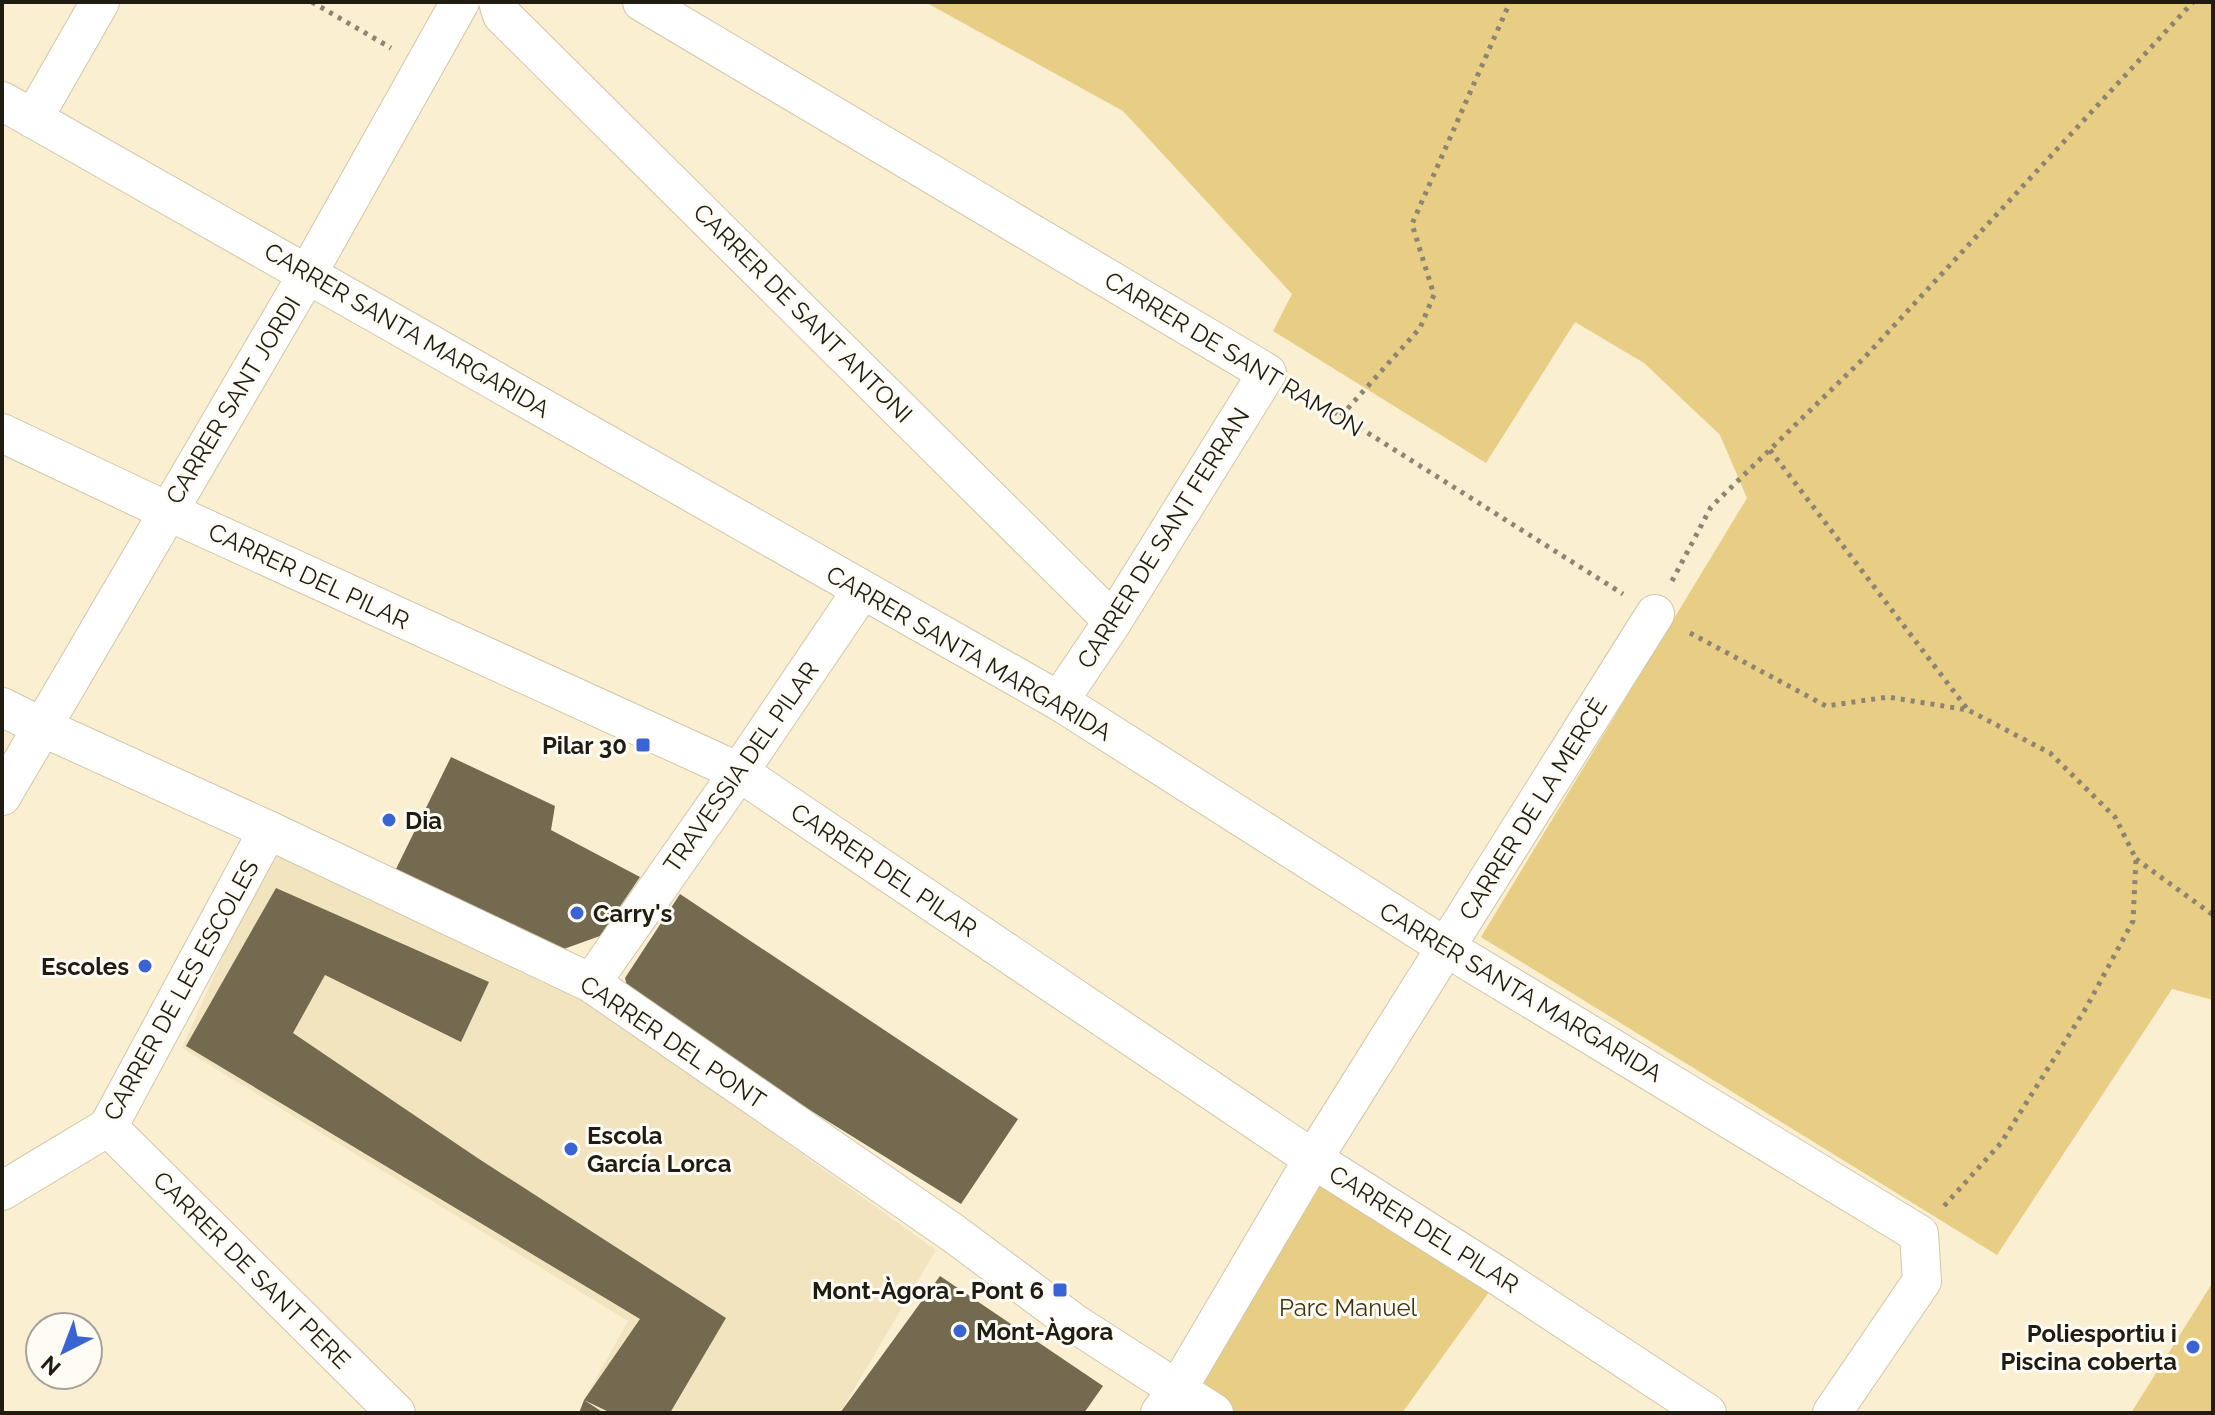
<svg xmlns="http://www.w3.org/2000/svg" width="2215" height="1415" font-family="Raleway,sans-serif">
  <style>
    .built { fill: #f3e4c0 }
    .green { fill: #e8cd85 }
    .building { fill: #746a4f }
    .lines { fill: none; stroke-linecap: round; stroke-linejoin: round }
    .street-casing { stroke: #d1c6a9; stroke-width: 40 }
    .path { stroke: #8d8571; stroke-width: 5; stroke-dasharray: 4 6; stroke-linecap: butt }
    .street { stroke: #fff; stroke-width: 38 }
    .poi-dot { fill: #3a63d4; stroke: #fffcf6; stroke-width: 3 }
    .labels { text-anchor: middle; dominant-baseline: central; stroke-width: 6; stroke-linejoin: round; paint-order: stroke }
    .street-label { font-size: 24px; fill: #211c12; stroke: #fffcf6 }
    .poi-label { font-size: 24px; font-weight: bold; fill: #211c12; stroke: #fffcf6; text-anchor: end }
    .park-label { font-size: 24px; fill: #41330d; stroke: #fffcf6 }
  </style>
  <rect width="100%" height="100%" fill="#faefd1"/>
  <path class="built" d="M270,851L592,1004L936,1250L840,1413H605L584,1400L628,1321L182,1048Z"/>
  <path class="green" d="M925,2H2213V1000L2172,989L1997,1255L1481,937L1747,498L1720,435L1644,363L1575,322L1486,463L1273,331L1292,294L1123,111Z
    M1313,1159L1500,1277L1402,1413H1214L1177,1390Z
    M2213,1282V1413H2131Z"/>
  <path class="building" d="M451,757L555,806L551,830L640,877L600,936L561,950L395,871Z
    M276,888L489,982L461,1042L325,975L293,1033L476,1157L726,1318L670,1413H611L584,1400L640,1319L186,1046Z
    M680,894L1018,1119L961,1204L630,998L625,978Z
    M940,1276L1103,1386L1084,1413H840Z
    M584,1400L604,1413H579Z"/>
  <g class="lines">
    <defs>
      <path id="street" d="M498,2L502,15L1113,621
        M642,2L1267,373L1113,621L1059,701
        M2,101L1059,701L1447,948L1919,1234L1922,1281L1832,1413
        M33,119L100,2
        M2,433L167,511L739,772L1313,1159L1500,1277L1707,1413
        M2,707L42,727L268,830L591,983L953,1233L1074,1323L1214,1413
        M2,796L308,273L460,2
        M591,983L739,772L862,590
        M108,1127L396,1413
        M2,1191L108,1127L268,830
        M1160,1413L1177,1390L1313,1159L1655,614"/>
    </defs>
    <use href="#street" class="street-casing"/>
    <path class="path" d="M312,2L391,48
      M1299,392L1341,416L1623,594
      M1341,416L1420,328L1434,295L1412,224L1510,2
      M1770,450L1968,710
      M1672,581L1711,507L1865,357L2193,2
      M1690,633L1826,706L1888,697L1968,710L2050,753L2115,817L2136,859L2133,921L2086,1008L2001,1143L1944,1206
      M2136,859L2213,915"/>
    <use href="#street" class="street"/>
  </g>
  <g class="poi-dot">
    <rect x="635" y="737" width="16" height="16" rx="4"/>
    <circle cx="389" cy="820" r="8"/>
    <circle cx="577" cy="913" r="8"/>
    <circle cx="145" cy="966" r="8"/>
    <circle cx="571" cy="1149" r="8"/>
    <rect x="1052" y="1282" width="16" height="16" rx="4"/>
    <circle cx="960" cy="1331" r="8"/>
    <circle cx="2193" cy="1347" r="8"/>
  </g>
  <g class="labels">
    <g class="street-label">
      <text transform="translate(803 313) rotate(45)">CARRER DE SANT ANTONI</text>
      <text transform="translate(407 330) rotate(30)">CARRER SANTA MARGARIDA</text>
      <text transform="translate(1234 354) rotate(31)">CARRER DE SANT RAMON</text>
      <text transform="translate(233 400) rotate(-59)">CARRER SANT JORDI</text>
      <text transform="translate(1163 538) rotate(-58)">CARRER DE SANT FERRAN</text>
      <text transform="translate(309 576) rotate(25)">CARRER DEL PILAR</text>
      <text transform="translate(969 653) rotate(30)">CARRER SANTA MARGARIDA</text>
      <text transform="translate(741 767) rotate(-55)">TRAVESSIA DEL PILAR</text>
      <text transform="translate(1533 809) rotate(-58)">CARRER DE LA MERCÈ</text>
      <text transform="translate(884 870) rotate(34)">CARRER DEL PILAR</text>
      <text transform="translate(181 990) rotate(-61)">CARRER DE LES ESCOLES</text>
      <text transform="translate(1521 992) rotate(31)">CARRER SANTA MARGARIDA</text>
      <text transform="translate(673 1042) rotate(34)">CARRER DEL PONT</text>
      <text transform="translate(1424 1229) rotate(32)">CARRER DEL PILAR</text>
      <text transform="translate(252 1270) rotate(45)">CARRER DE SANT PERE</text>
    </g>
    <g class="poi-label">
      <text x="627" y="745">Pilar 30</text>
      <text x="405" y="820" text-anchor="start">Dia</text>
      <text x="593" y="913" text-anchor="start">Carry's</text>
      <text x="129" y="966">Escoles</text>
      <text x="587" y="1135" text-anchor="start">Escola<tspan x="587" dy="28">García Lorca</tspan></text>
      <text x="1044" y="1290">Mont-Àgora - Pont 6</text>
      <text x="976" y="1331" text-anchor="start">Mont-Àgora</text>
      <text x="2177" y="1333">Poliesportiu i<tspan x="2177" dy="28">Piscina coberta</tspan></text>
    </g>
    <g class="park-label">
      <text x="1348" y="1307">Parc Manuel</text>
    </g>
  </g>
  <rect width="2215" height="1415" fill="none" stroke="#211c12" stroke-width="8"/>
  <g transform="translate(64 1351) rotate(222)"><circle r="38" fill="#fffcf6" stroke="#a6a29b" stroke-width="2"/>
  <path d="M0-6L14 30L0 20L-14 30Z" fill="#3a63d4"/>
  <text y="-12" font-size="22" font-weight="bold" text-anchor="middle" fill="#211c12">N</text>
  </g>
</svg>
